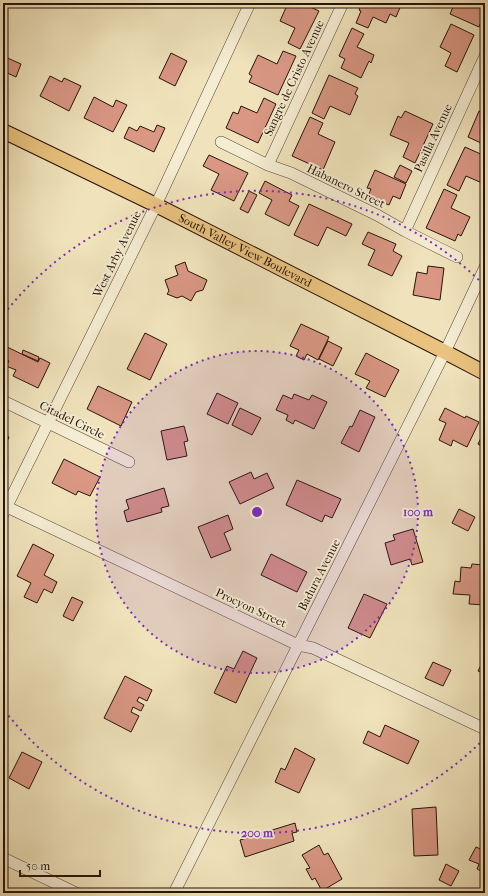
<svg xmlns="http://www.w3.org/2000/svg" width="488" height="896" font-family="'IM FELL French Canon',serif">
  <style>
    .building { fill: #d99784; stroke: #261308 }
    .lines { fill: none; stroke-linecap: round; stroke-linejoin: round }
    .minor-casing { stroke: #584735; stroke-width: 12 }
    .major-casing { stroke: #261308; stroke-width: 16 }
    .minor { stroke: #f5edd3; stroke-width: 11 }
    .major { stroke: #e8c27e; stroke-width: 14 }
    .ring { fill: none; stroke: #7b2cbf; stroke-width: 2; stroke-dasharray: 2 4 }
    .labels { text-anchor: middle; dominant-baseline: central; stroke-width: 3.5; stroke-linejoin: round; paint-order: stroke }
    .street-label { font-size: 12px; fill: #261308; stroke: #f5edd3 }
    .centre { fill: #7b2cbf; stroke: #f5edd3; stroke-width: 2 }
    .ring-label { font-size: 12px; text-anchor: middle; font-weight: bold; fill: #7b2cbf; stroke: #f5edd3; stroke-width: 3.5; stroke-linejoin: round; paint-order: stroke }
  </style>
  <rect width="100%" height="100%" fill="#f0e3bc"/>
  <filter id="stains"><feTurbulence type="fractalNoise" baseFrequency=".005" numOctaves="4"/><feColorMatrix values="0 0 0 0 .2 0 0 0 0 .09 0 0 0 0 .02 0 0 0 .5 -.17"/></filter>
  <radialGradient id="worn" r=".72"><stop offset=".6" stop-color="#630" stop-opacity="0"/><stop offset="1" stop-color="#630" stop-opacity=".3"/></radialGradient>
  <path class="building" d="M288,3H302L319,11L300,49L288,43L295,28L280,21Z
    M362,3H402L396,17L390,14L386,23L373,17L368,28L356,23L361,11L359,10Z
    M451,3H485V12L479,27L450,14L453,7L450,6Z
    M451,24L474,35L457,72L445,66L451,53L440,47Z
    M352,28L364,34L357,47L374,55L371,63L369,61L361,78L341,68L345,59L339,56Z
    M283,51L296,56L278,95L249,82L252,76L249,74L258,55L277,64Z
    M171,53L187,61L175,86L159,78Z
    M3,56L21,64L16,77L3,71Z
    M329,75L358,88L355,94L358,96L350,115L330,106L324,119L312,113Z
    M50,76L62,82L64,78L81,86L69,111L40,96Z
    M94,97L113,107L116,100L127,105L113,132L84,118Z
    M264,98L276,104L258,143L226,128L233,112L238,114L241,106L257,113Z
    M405,111L433,124L415,163L403,157L409,143L390,135L398,116L401,118Z
    M479,111L485,114V135L481,143L468,137Z
    M310,117L323,123L318,134L335,142L323,170L292,156Z
    M157,125L165,128L154,152L124,138L129,127L137,131L140,126L154,132Z
    M465,147L485,156V177L482,183L466,176L459,191L447,185Z
    M209,155L248,173L234,201L211,190L219,174L203,166Z
    M400,165L412,171L406,183L394,177Z
    M375,170L406,184L400,199L393,196L389,205L368,196L371,189L367,188Z
    M265,181L292,195L289,201L299,206L289,226L265,214L272,200L259,193Z
    M444,189L457,195L451,208L470,217L461,236L458,234L455,241L426,228Z
    M249,191L257,195L248,213L240,209Z
    M309,204L352,224L346,236L327,227L318,246L294,235Z
    M368,232L396,244L393,251L402,256L392,276L368,265L375,250L362,244Z
    M185,262L188,271L207,280L203,290L196,292L191,301L182,296L177,298L167,294L169,291L165,280L178,275L175,266Z
    M428,266L444,268L440,300L413,295L417,272L427,274Z
    M301,324L329,337L318,360L307,354L304,360L296,356L299,350L290,346Z
    M145,333L167,344L150,380L127,369Z
    M328,341L342,348L333,366L319,359Z
    M3,345L38,362L40,358L50,363L38,388L13,376L16,370L6,366L9,361L3,358Z
    M23,350L39,357L38,361L22,354Z
    M366,353L399,370L385,397L366,388L370,381L355,374Z
    M98,386L132,402L121,426L87,409Z
    M217,393L238,403L228,424L207,414Z
    M294,394L309,400L312,395L327,402L314,429L295,420L293,424L286,420L288,415L276,410L283,395L292,399Z
    M240,408L261,418L252,435L232,425Z
    M445,408L465,418L466,416L479,422L467,447L453,440L451,446L439,440L446,423L439,420Z
    M360,410L375,417L359,452L341,443L350,426L352,427Z
    M184,426L188,441L184,442L187,456L167,460L161,431Z
    M485,430V448L478,444Z
    M3,434L9,437L3,450Z
    M64,459L100,477L90,496L78,491L76,495L52,483Z
    M251,472L254,479L267,473L274,488L240,504L229,482Z
    M297,480L341,499L332,518L325,515L322,522L286,505Z
    M164,488L169,506L161,508L162,512L127,522L124,511L129,509L126,500Z
    M459,509L475,517L468,531L452,523Z
    M228,515L233,529L224,533L231,550L211,558L198,527Z
    M413,529L423,562L412,565L410,559L391,565L385,543L395,540L393,535Z
    M33,544L54,555L44,575L57,582L52,593L44,589L37,603L24,597L31,583L17,576Z
    M271,554L307,572L297,592L261,575Z
    M472,564L484,565L481,592H485V605L469,604L470,595L453,594L455,581L460,582L461,567L471,568Z
    M364,594L387,604L370,638L348,628Z
    M72,597L83,602L73,621L63,616Z
    M243,651L257,658L236,703L214,693L227,666L234,669Z
    M485,657V674L478,671Z
    M433,662L451,670L443,686L425,678Z
    M125,676L152,690L147,701L139,697L137,701L144,705L141,711L133,707L131,712L139,716L131,732L104,718Z
    M385,725L419,741L408,764L363,743L368,731L380,737Z
    M295,748L315,759L299,793L275,782L281,768L285,770Z
    M22,752L42,762L29,789L9,778Z
    M436,807L438,855L414,856L412,809Z
    M295,823L297,832L292,833L294,841L245,857L240,840Z
    M319,845L324,855L328,853L342,879L322,891L315,878L312,880L306,869L310,868L302,855Z
    M476,847L485,851V873L477,869L479,864L469,860Z
    M446,864L459,871L451,886L439,880Z"/>
  <g class="lines">
    <defs>
      <path id="minor" d="M221,142L268,165L291,173L336,195L377,215L405,231L457,257
        M268,165L343,3
        M405,231L485,56
        M3,401L129,462
        M3,502L7,507L298,645L313,648L485,729
        M3,514L156,205L250,3
        M3,858L76,893
        M174,893L445,352L485,267"/>
      <g id="major">
        <path id="s1" d="M3,131L156,205L445,352L485,373"/>
      </g>
    </defs>
    <use href="#minor" class="minor-casing"/>
    <use href="#major" class="major-casing"/>
    <use href="#minor" class="minor"/>
    <use href="#major" class="major"/>
  </g>
  <circle cx="257" cy="512" r="161" fill="#7b2cbf" fill-opacity=".12"/>
  <g class="ring">
    <circle cx="257" cy="512" r="161"/>
    <path d="M484 739A321 321 0 0 1 4 710M4 314A321 321 0 0 1 484 285"/>
  </g>
  <g class="labels">
    <g class="street-label">
      <text transform="translate(294 78) rotate(-65)">Sangre de Cristo Avenue</text>
      <text transform="translate(433 138) rotate(-65)">Pasilla Avenue</text>
      <text transform="translate(346 186) rotate(26)">Habanero Street</text>
      <text stroke="none"><textPath href="#s1" startOffset="270">South Valley View Boulevard</textPath></text>
      <text transform="translate(117 254) rotate(-64)">West Arby Avenue</text>
      <text transform="translate(72 420) rotate(26)">Citadel Circle</text>
      <text transform="translate(319 575) rotate(-63)">Badura Avenue</text>
      <text transform="translate(251 608) rotate(25)">Procyon Street</text>
    </g>
  </g>
  <circle cx="257" cy="512" r="6" class="centre"/>
  <g class="ring-label">
    <text x="418" y="516">100 m</text>
    <text x="257" y="837">200 m</text>
  </g>
  <rect width="488" height="896" fill="none" stroke="#f0e3bc" stroke-width="16"/>
  <rect x="4" y="4" width="480" height="888" fill="none" stroke="#261308" stroke-width="2"/>
  <rect x="8" y="8" width="472" height="880" fill="none" stroke="#261308"/>
  <path d="M20 870v6h80v-6" fill="none" stroke="#261308" stroke-width="2"/>
  <text x="26" y="870" font-size="12" fill="#261308" stroke="#f5edd3" stroke-width="3" paint-order="stroke">50 m</text>
  <rect width="100%" height="100%" filter="url(#stains)"/>
  <rect width="100%" height="100%" fill="url(#worn)"/>
</svg>
